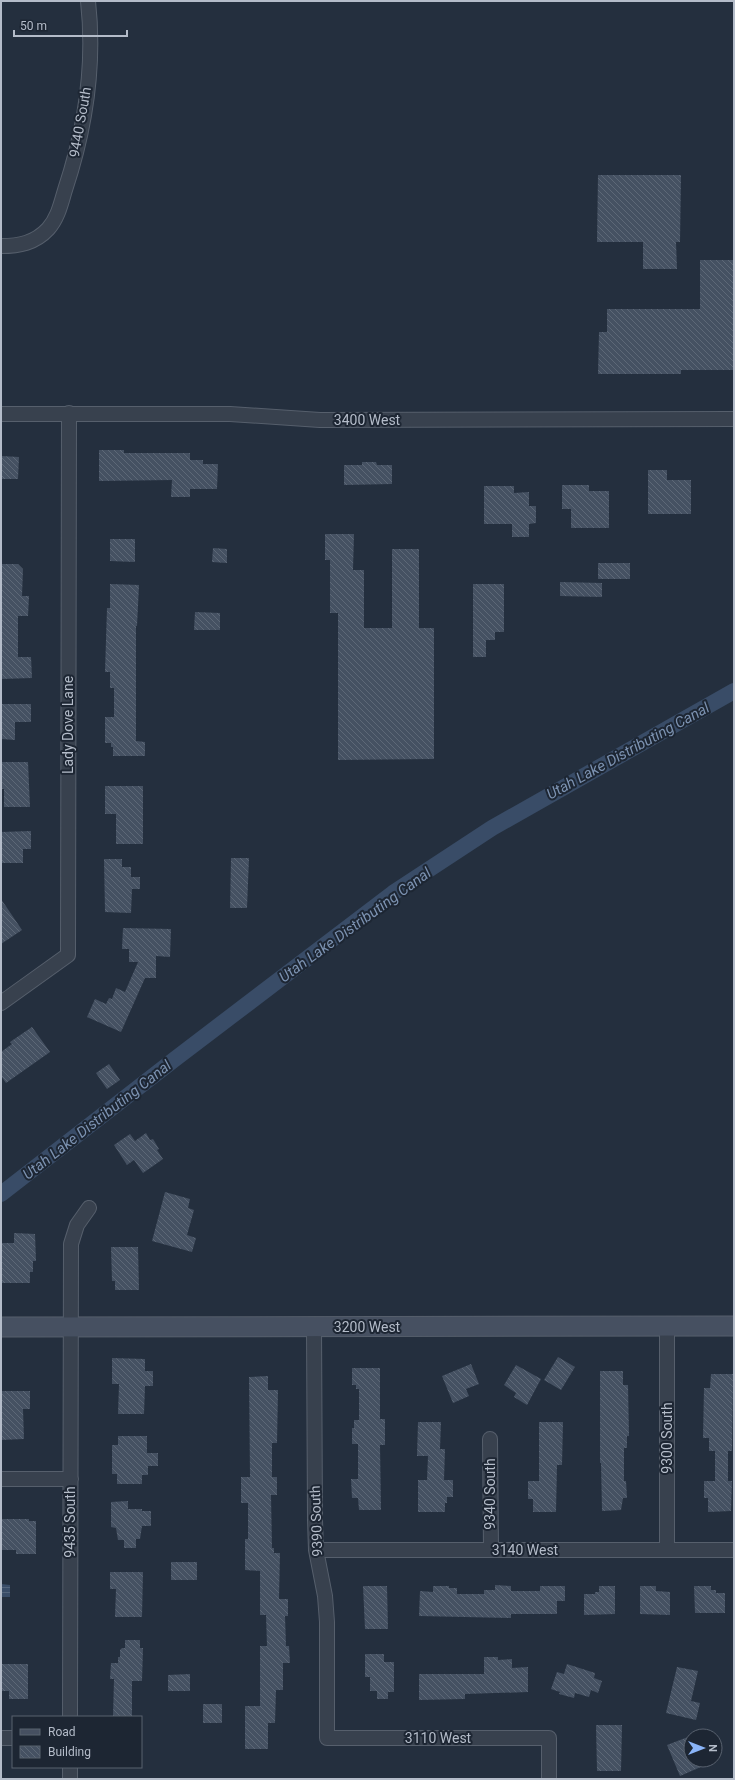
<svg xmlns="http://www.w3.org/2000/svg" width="735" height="1780" font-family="Roboto,sans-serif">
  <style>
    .water { fill: url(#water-rules) }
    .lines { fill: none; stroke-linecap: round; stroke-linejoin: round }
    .canal { stroke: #394c67; stroke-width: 16 }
    .building { fill: url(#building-back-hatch) }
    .street-casing { stroke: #565f6c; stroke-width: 16 }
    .secondary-casing { stroke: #565f6c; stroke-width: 21 }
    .street { stroke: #38414e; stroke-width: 14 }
    .secondary { stroke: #465061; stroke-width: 19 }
    .labels { text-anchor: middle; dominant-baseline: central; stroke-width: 4; stroke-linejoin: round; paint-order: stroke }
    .street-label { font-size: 14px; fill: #b4bcc9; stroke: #1d2633 }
    .water-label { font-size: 15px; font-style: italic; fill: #7c92b1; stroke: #1d2633 }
  </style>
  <defs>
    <pattern id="water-rules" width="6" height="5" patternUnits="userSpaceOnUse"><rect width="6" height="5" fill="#394c67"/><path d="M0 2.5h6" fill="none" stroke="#53647b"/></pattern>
    <pattern id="building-back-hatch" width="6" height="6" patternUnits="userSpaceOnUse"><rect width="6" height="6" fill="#455162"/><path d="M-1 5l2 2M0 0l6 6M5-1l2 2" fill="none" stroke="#5d6877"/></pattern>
  </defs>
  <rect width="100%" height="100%" fill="#242f3e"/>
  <path class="water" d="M1,1584L10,1585V1597H1Z"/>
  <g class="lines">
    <path class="canal" d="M1,1194L175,1059L393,893L492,828L734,691"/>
  </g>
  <path class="building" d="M598,175H681L680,242H676L677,269H643V242H597Z
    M700,260H734V370H681V374H598L599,332H607V309H700Z
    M99,450H124V453H190V460H203V464H218L217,489H190V497H171L172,480L99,481Z
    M1,456L19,457L18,479H1Z
    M362,462H376L377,465H392V484L344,485V465H362Z
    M648,470H667V480H691V514H648Z
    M562,485H589V491H609V528H571V509H562Z
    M484,486H514V493L529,492V506H536V523L529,524V537H512V524H484Z
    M325,534H354L353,570H364V628H392V549H419V628H434V759L338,760V613H330V560H325Z
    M110,539H135V562L110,561Z
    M213,548L227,549V563L212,562Z
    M598,563H630V579H598Z
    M1,564H18L23,569L22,596H29L28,616H18V657H31L32,678L1,679Z
    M560,582L602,583V597L560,596Z
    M110,584L139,585L137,626H136V741L145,742V756H113V747H111V743H105V717H114V688H110V672H105L107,608H110Z
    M473,584H504V632H495V640H486V657H473Z
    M195,612L220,613V630H194Z
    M1,704H31V722H15V740L1,739Z
    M1,762H28L30,807H4V789H1Z
    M105,786H143V844H116V814H105Z
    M31,831V849H23V863H2L1,832Z
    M231,858H249L247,908H230Z
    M104,859H122V867H131V877H140V889H132L131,913L105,912Z
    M1,899L22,930L1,944Z
    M123,928L171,929L170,957L156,956V978H145L121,1032L87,1017L95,999L106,1004L109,998L112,999L116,988L125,992L138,962H129V949H122Z
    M32,1027L50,1052L6,1083L1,1076V1052L12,1044L10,1042Z
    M109,1064L120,1080L107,1089L96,1073Z
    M146,1133L150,1140L153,1139L159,1149L157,1150L163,1159L143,1173L134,1160L127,1165L114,1145L130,1134L135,1141Z
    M165,1192L190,1199L188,1208L194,1210L187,1235L196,1238L192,1252L152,1241Z
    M14,1233L35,1234L36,1261H33V1272H30V1283H1V1243H14Z
    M111,1247H138L139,1290H115V1281H112Z
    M558,1357L575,1367L561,1390L544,1380Z
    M112,1358L145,1359V1371H153V1386H145L144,1414H118L119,1384H112Z
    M471,1364L479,1384L466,1389L469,1396L453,1403L442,1376Z
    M516,1365L541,1379L527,1405L514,1397L516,1393L504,1385Z
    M352,1368H380V1419H385V1445H380L381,1510H359L358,1498H352L351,1479H358V1444H352V1428H354V1420H359V1389H356V1385H352Z
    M600,1371H623V1385H628L629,1436H627V1448H624V1481H626L627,1498H623L621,1510L602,1511L601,1463H600Z
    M711,1374H733L732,1451H728V1481H732L731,1511L708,1512V1498H704V1481H715V1451H709V1438H703L704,1388H710Z
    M268,1376V1390H278L277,1443H272V1477H277V1495H271L272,1548H274V1553H280L279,1599H288V1616H285L286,1646H289L290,1663H283V1690H276L275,1723H268V1749H245V1706H260V1646H267L266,1615H260V1571L245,1570V1539H248V1503H241V1477H250L249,1377Z
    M1,1391H30V1409H23L24,1439L1,1440Z
    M418,1422H441L440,1449H445L444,1480H453V1497H447V1503H445V1512H418V1480H427L428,1456H417Z
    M539,1422H563L562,1465H557L556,1512H533V1499H528V1481H539Z
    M118,1436H147V1453H158V1466H148V1475H142V1484H117V1474H112V1445H118Z
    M128,1501V1509H142V1511H151V1526H142L140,1539H136V1548H124V1540H118L116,1528L111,1527V1502Z
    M1,1519H29V1521H36V1554H16V1550H1Z
    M171,1562H197V1580H171Z
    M110,1572H143L142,1617H115L116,1589H110Z
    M495,1585L511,1586V1591H540V1586H565V1601H557V1614H511V1618L419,1616L420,1591L433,1592V1586H449V1588H457V1594H484V1590H495Z
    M363,1586H387L388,1629H365Z
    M599,1586H615V1614L584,1615V1594H595V1592H599Z
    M640,1586H656V1591L670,1592V1615L640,1614Z
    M694,1586H711V1590H716V1593H725V1613H695Z
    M125,1640H140V1648H143L142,1681H132V1717H113L114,1679H110L111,1663H118V1657H120V1650L122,1648H125Z
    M365,1654H384V1662H394V1692H388V1699H377V1691H370V1677H365Z
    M484,1657H498V1660L512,1659V1668L528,1667V1692L465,1694V1699L419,1700V1674H484Z
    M1,1664H28V1699H9V1691H1Z
    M567,1664L595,1673L594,1678L602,1681L598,1693L591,1690L589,1697L575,1693L574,1698L559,1694L560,1692L551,1689L557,1672L564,1674Z
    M677,1667L698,1671L691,1701L700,1703L696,1720L666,1713Z
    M190,1674V1691H168V1675Z
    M203,1704H222V1723H203Z
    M596,1725H622L621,1771H597Z
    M688,1737L691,1746V1760H717L680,1776L667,1745Z"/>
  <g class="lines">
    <defs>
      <path id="street" d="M1,246C19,246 35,243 48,229C58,218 61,203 65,190C85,130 95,64 88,1
        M1,414H230L320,420L734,419
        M1,1003L68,955L69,413
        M667,1326V1550
        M314,1327L315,1520L316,1550L325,1596L327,1622V1738H549V1779
        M490,1439L491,1550
        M1,1479H71
        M316,1550H734
        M70,1717L71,1244L77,1225L89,1208
        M1,1738H13
        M70,1779V1767"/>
      <path id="secondary" d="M1,1327L734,1326"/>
    </defs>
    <use href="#street" class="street-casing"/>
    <use href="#secondary" class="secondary-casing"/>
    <use href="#street" class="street"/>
    <use href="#secondary" class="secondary"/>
  </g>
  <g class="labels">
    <g class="street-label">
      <text transform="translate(80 122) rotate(-80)">9440 South</text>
      <text x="367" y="420">3400 West</text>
      <text transform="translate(68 725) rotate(-90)">Lady Dove Lane</text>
      <text x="367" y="1327">3200 West</text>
      <text transform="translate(667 1438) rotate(-90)">9300 South</text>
      <text transform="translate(490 1494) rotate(-90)">9340 South</text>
      <text transform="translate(316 1521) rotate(-92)">9390 South</text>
      <text transform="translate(70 1522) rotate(-90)">9435 South</text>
      <text x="525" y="1550">3140 West</text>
      <text x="438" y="1738">3110 West</text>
    </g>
    <g class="water-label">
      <text transform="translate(628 751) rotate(-29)">Utah Lake Distributing Canal</text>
      <text transform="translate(355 925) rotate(-36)">Utah Lake Distributing Canal</text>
      <text transform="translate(97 1120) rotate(-38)">Utah Lake Distributing Canal</text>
    </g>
  </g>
  <rect width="735" height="1780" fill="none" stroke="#b4bcc9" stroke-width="4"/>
  <rect x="12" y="1716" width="130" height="52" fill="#1d2633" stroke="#59626f"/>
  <rect x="20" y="1729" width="20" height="6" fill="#465061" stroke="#59626f"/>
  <text x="48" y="1736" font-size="12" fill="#b4bcc9">Road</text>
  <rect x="20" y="1746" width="20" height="12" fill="url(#building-back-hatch)" stroke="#59626f"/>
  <text x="48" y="1756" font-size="12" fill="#b4bcc9">Building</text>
  <g transform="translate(703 1748) rotate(90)"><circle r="19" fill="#1d2633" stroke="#59626f"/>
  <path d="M0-3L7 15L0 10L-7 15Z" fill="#8ab4f8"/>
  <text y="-6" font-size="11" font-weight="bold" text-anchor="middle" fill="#b4bcc9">N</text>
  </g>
  <path d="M14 30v6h113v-6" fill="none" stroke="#b4bcc9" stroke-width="2"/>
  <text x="20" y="30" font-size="12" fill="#b4bcc9" stroke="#1d2633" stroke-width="3" paint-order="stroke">50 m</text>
</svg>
